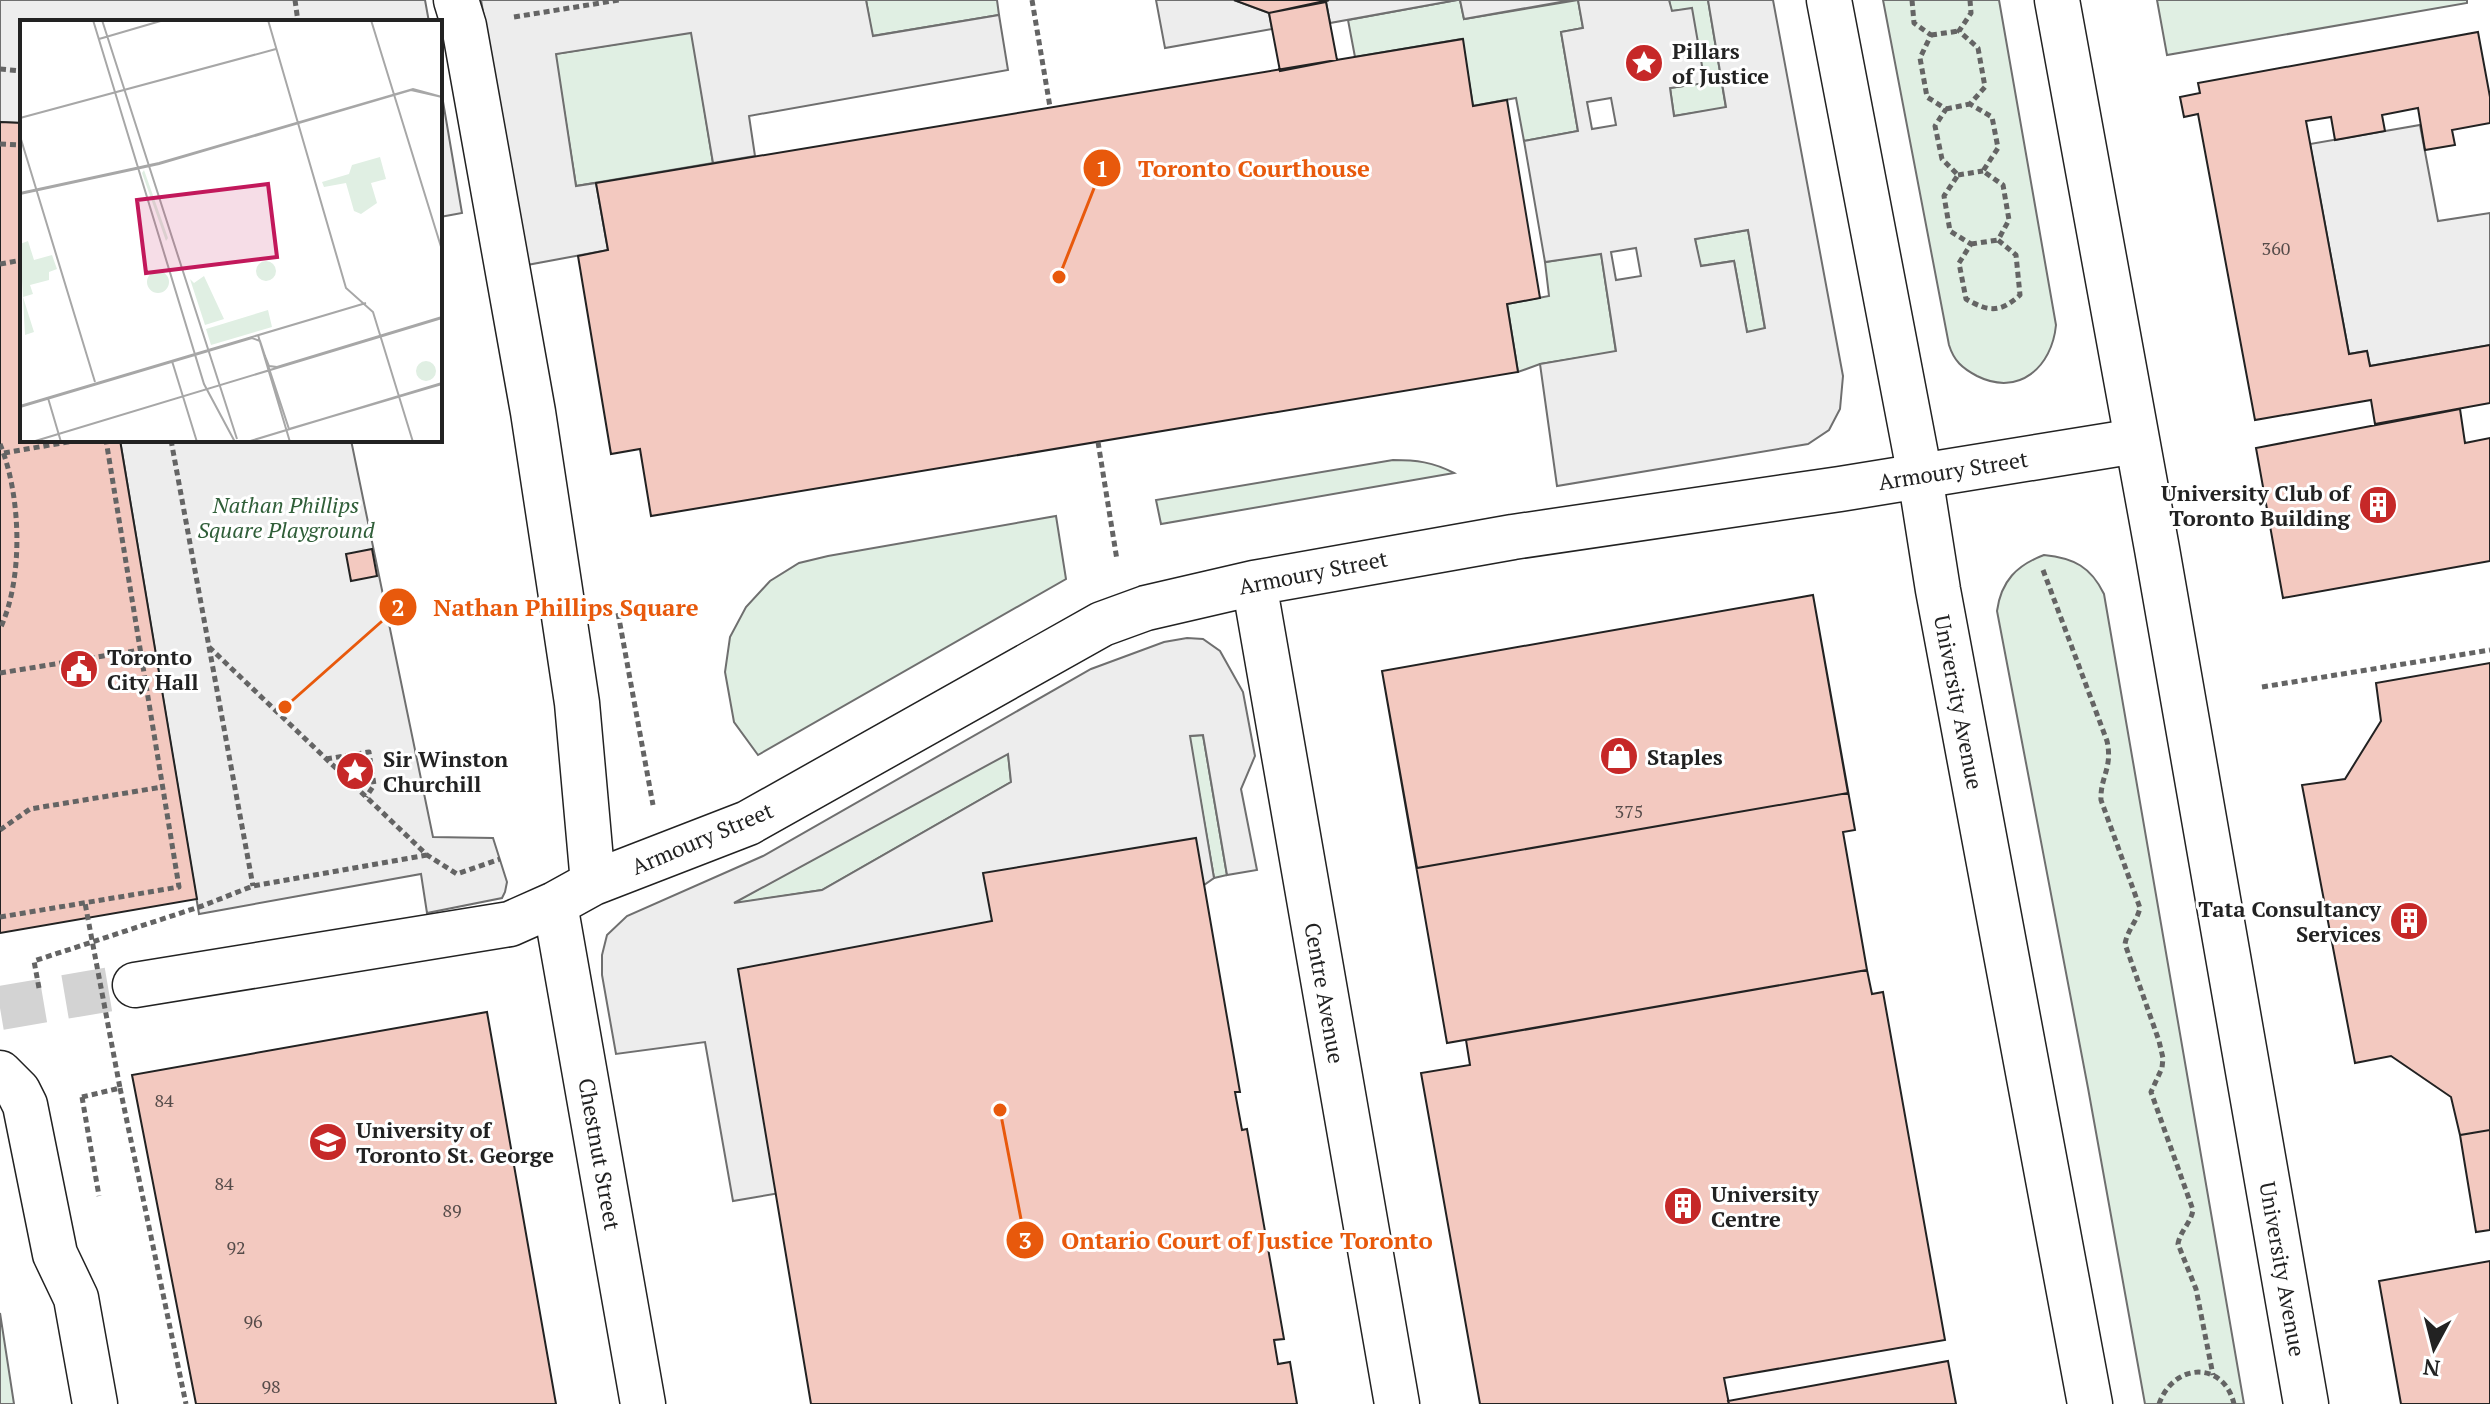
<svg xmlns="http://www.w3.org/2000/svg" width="2490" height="1404" font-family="'PT Serif',serif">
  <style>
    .green { fill: #e0efe3; stroke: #6f6f6f; stroke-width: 2 }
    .parking { fill: #ededed; stroke: #6f6f6f; stroke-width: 2; fill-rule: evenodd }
    .building { fill: #f3c9c0; stroke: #222; stroke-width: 2 }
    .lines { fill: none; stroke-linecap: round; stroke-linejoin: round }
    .minor-tunnel { stroke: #d3d3d3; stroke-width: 44; stroke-dasharray: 44 22; stroke-linecap: butt }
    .minor-casing { stroke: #222; stroke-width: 47 }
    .major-casing { stroke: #222; stroke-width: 47 }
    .path { stroke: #646464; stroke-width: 5; stroke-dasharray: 6 4; stroke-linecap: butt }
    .minor { stroke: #fff; stroke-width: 44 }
    .major { stroke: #fff; stroke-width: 44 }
    .path-bridge { stroke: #646464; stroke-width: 5; stroke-dasharray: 6 4; stroke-linecap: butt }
    .labels { text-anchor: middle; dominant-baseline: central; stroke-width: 6; stroke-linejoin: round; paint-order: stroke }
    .number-label { font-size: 18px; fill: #564c4a }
    .poi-label { font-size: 22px; font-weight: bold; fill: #222; stroke: #fff; text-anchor: start }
    .street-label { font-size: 22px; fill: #222; stroke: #fff }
    .park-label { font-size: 22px; font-style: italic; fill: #2f5e38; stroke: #fff }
    .inset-road { fill: none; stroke: #a7a7a7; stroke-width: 2 }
    .view { fill: #c2185b; fill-opacity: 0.15; stroke: #c2185b; stroke-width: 4 }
    .inset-edge { fill: none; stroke: #222; stroke-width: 4 }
    .leader { fill: none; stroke: #e8590c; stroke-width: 3 }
    .callout-dot { fill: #e8590c; stroke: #fff; stroke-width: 3 }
    .mark-label { font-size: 24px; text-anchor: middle; font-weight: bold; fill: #fff }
    .callout-label { font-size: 24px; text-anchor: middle; font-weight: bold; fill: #e8590c; stroke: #fff; stroke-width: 6; stroke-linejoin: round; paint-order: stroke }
  </style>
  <rect width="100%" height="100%" fill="#fff"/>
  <path class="green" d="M866,0H997L999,15L872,36Z
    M1457,0H1460L1464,19L1578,0L1583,28L1561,32L1578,131L1524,141L1516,98L1473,106L1462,39L1355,57L1348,20Z
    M1669,0H1708L1726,108L1674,116L1670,88L1704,83L1691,9L1671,11Z
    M1883,0H1999L2056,325C2052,367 2019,397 1977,376C1962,368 1954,361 1949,345Z
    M2157,0H2467V3L2167,55Z
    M692,32L713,163L576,186L555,54Z
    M1748,230L1765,329L1747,332L1734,261L1700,266L1695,239Z
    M1601,253L1616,352L1540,364L1518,372L1507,304L1549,296L1545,262Z
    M1393,460C1416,460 1433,462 1454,473L1161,524L1156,500Z
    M1056,516L1066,579L758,755L734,722L725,672L730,637L746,607L770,581L799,563L828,556Z
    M2044,555C2074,558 2091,567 2104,594L2244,1404H2145L2088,1088L1997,611C2001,581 2017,565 2044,555Z
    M1203,735L1227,875L1214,878L1189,736Z
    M1008,753L1011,782L822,890L731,904Z
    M0,1313L14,1404H0Z"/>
  <path class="parking" d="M0,0H425L429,22H22V123L0,122Z
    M481,0H866L873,36L999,15L1008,70L749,116L755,156L713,163L691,33L556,54L576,186L596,183L608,250L527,265Z
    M1156,0H1234L1269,13L1272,29L1165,48Z
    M1329,0H1457L1330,23L1326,2Z
    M1460,0H1572L1464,19Z
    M1578,0H1669L1672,11L1692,8L1705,83L1670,88L1674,116L1726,107L1708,0H1773L1843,376L1840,409L1829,430L1808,444L1557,486L1540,364L1616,351L1601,254L1545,262L1524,141L1578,131L1561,32L1583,28ZM1611,98L1616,125L1592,129L1587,102ZM1748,230L1765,328L1747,332L1734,261L1701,266L1695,239ZM1636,248L1641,276L1616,280L1611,252Z
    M440,84L462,213L440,217Z
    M2420,125L2438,221L2490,213V345L2370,366L2367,351L2349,354L2310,144Z
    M120,440H351L433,837L493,838L507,882L505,892L502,898L427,913L421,874L199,914Z
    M1187,638L1203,639L1220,651L1243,692L1255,756L1241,789L1257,870L1227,875L1203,735L1190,736L1214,878L1204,885L993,921L845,1182L733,1201L705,1042L616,1054L602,975V955L607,935L627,916L763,856L1091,669L1164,642ZM1008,754L1011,782L822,890L734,903Z"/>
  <path class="building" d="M1234,0H1329L1269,13Z
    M1326,2L1337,60L1280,71L1269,13Z
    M2478,32L2490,97V123L2452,130L2455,145L2425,150L2418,108L2382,115L2385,131L2335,140L2331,117L2306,121L2349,354L2367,351L2370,366L2490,345V403L2375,424L2371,400L2255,420L2198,114L2184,117L2180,97L2200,93L2198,83Z
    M1463,39L1473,106L1507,100L1540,298L1507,304L1518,372L651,516L640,449L611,454L578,256L608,250L596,183Z
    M0,122L22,123V440H120L197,899L0,933Z
    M2460,409L2465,443L2490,438V561L2283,598L2256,448Z
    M372,549L377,576L351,581L346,554Z
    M1813,595L1855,830L1843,832L1867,970L1447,1043L1382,671Z
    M1813,595L1848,793L1417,868L1382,671Z
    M2490,663V1130L2460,1135L2451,1097L2391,1056L2355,1063L2302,785L2345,779L2381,721L2376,683Z
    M1196,838L1240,1092H1235L1242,1130L1247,1129L1284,1339L1274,1340L1278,1364L1290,1362L1297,1404H811L738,969L992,921L983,873Z
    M1867,970L1872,994L1883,992L1945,1340L1724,1378L1729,1404H1480L1421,1073L1470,1065L1466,1040Z
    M487,1012L556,1404H196L132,1075Z
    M2490,1130V1230L2476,1232L2460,1135Z
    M2490,1261V1404H2401L2379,1281Z
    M1948,1361L1956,1404H1729L1728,1401Z"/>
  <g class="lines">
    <path class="minor-tunnel" d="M0,1008L135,985"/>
    <defs>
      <path id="minor" d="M456,0L464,26L533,412L559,583L577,703L593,883
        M1254,583L1397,1404
        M555,904L643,1404
        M135,985L510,924L555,904L593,883L748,823L1102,624L1146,608L1254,583L1513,537L1840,489L2136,441
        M0,1073L18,1091L25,1105L55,1254L76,1298L95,1404"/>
      <path id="major" d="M1829,0L1920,476L1938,590L2090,1404
        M2057,0L2157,549L2306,1404"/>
    </defs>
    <use href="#minor" class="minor-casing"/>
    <use href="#major" class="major-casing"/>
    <path class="path" d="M295,0L298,22
      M1032,0L1050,107
      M1912,0L1914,23L1931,35L1920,58L1927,97L1946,109L1935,126L1942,159L1958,175L1944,196L1950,231L1971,244L1959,263L1966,299C1989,312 2000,313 2020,295L2016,255L1998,240L2009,220L2003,185L1983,171L1998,148L1992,117L1970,104L1985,87L1978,48L1959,31L1971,13L1970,0
      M514,17L619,0
      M1931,35L1959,31
      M0,69L22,71
      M1946,109L1970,104
      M0,144L22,145
      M1958,175L1983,171
      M1971,244L1998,240
      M0,264L22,260
      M171,440L253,886
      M1098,442L1117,560
      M0,444C21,495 24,578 0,629
      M4,453L79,440
      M2043,570L2107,741C2113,768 2100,777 2101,800L2140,908C2137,921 2127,931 2125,944L2159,1041L2163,1058L2162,1068L2151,1092L2193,1210C2191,1223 2180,1231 2178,1244L2196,1289L2213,1375
      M618,613L653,805
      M209,647L427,855L457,874L500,859
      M0,673L140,650
      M2262,687L2490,650
      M326,759L369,752L374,785L366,797
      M0,830L30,809L162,787
      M0,917L179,887L106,440
      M39,988L34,961L202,906L253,886L427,855
      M120,1088L186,1404
      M82,1097L99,1196
      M2159,1404C2174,1362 2224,1361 2234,1404"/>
    <use href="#minor" class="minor"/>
    <use href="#major" class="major"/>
    <path class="path-bridge" d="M82,1097L120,1088L85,903"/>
  </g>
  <defs>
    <symbol id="sight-disc" viewBox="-11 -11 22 22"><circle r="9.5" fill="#c62828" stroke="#fff"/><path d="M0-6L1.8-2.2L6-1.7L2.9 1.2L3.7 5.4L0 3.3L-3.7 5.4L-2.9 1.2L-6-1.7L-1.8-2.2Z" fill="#fff"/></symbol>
    <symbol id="building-disc" viewBox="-11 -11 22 22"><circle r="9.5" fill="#c62828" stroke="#fff"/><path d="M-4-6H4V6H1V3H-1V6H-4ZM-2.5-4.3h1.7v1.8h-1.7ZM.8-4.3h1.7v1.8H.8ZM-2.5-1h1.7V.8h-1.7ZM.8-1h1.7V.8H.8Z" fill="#fff"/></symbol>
    <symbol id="civic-disc" viewBox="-11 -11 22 22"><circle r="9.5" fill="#c62828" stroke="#fff"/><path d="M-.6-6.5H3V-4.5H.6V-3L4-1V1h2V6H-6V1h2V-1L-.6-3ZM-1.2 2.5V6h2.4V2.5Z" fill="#fff"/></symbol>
    <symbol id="shop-disc" viewBox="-11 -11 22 22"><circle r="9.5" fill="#c62828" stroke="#fff"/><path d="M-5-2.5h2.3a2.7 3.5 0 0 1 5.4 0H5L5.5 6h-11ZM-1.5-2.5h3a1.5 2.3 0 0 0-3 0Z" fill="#fff"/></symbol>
    <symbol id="university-disc" viewBox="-11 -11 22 22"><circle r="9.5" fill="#c62828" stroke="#fff"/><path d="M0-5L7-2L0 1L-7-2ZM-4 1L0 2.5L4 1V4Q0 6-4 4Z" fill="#fff"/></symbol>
  </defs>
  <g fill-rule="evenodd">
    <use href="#sight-disc" x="1622" y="41" width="44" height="44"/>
    <use href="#building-disc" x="2356" y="483" width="44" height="44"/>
    <use href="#civic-disc" x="57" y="647" width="44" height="44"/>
    <use href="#shop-disc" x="1597" y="734" width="44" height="44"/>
    <use href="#sight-disc" x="333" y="749" width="44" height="44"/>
    <use href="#building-disc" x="2387" y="899" width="44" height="44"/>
    <use href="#university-disc" x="306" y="1120" width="44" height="44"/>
    <use href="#building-disc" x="1661" y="1184" width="44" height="44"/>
  </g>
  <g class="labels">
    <g class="number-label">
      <text x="2276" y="248">360</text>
      <text x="1629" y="811">375</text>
      <text x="164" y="1100">84</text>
      <text x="224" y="1183">84</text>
      <text x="452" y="1210">89</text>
      <text x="236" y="1247">92</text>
      <text x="253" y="1321">96</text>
      <text x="271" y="1386">98</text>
    </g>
    <g class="poi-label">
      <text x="1672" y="50">Pillars<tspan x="1672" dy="25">of Justice</tspan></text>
      <text x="2350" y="492" text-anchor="end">University Club of<tspan x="2350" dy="25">Toronto Building</tspan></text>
      <text x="107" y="656">Toronto<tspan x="107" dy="25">City Hall</tspan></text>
      <text x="1647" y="756">Staples</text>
      <text x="383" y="758">Sir Winston<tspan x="383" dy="25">Churchill</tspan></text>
      <text x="2381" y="908" text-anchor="end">Tata Consultancy<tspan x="2381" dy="25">Services</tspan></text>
      <text x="356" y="1129">University of<tspan x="356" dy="25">Toronto St. George</tspan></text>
      <text x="1711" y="1193">University<tspan x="1711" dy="25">Centre</tspan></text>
    </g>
    <g class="street-label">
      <text transform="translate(1953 470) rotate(-9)">Armoury Street</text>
      <text transform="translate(1313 572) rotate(-11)">Armoury Street</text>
      <text transform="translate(1959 702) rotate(79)">University Avenue</text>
      <text transform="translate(702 838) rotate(-23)">Armoury Street</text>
      <text transform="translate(1325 993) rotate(80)">Centre Avenue</text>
      <text transform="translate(600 1154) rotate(80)">Chestnut Street</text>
      <text transform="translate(2283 1269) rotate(80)">University Avenue</text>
    </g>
    <g class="park-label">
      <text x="286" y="504">Nathan Phillips<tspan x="286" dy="25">Square Playground</tspan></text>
    </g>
  </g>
  <g transform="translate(20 20)">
    <rect width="422" height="422" fill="#fff"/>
    <path d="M360,137L366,159L351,163L357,183L341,194L334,191L326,163L304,167L302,162L329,154L332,145ZM124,150L148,218L146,221L122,153ZM8,221L14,240L32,235L37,249L29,252V260L10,265L13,274L3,277L14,312L5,315L0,224ZM236 251a10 10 0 1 1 20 0a10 10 0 1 1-20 0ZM127 262a11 11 0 1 1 22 0a11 11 0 1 1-22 0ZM184,256L204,299L185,305L170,259L174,263ZM248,290L252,307L191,325L186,309ZM396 351a10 10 0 1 1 20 0a10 10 0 1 1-20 0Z" fill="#e0efe3"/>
    <path class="inset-road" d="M73,0L184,364L215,422M82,0L217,419M248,0L326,268L353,292L393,422M351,0L422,230M79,19L144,0M0,98L256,29M0,116L75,362M0,173L139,143L393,69L422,77M0,174L139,144L391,70L422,77M238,315L270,422M245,336L249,346L257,347L422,297M152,341L177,422M28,378L41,422M0,386L346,283M0,387L232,318L240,321L269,409L422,364M12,422L422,298M227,422L422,363"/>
    <path class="view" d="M248,164L257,237L126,253L117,180Z"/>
    <rect width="422" height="422" class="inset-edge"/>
  </g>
  <path class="leader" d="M1059 277L1102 168M285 707L398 607M1000 1110L1025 1240"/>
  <g class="callout-dot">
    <circle cx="1059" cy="277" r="8"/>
    <circle cx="285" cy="707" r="8"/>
    <circle cx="1000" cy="1110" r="8"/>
    <circle cx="1102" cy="168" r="20"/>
    <circle cx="398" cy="607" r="20"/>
    <circle cx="1025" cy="1240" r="20"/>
  </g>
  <g class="mark-label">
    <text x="1102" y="177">1</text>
    <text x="398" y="616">2</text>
    <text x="1025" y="1249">3</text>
  </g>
  <g class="callout-label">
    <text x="1254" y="177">Toronto Courthouse</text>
    <text x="566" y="616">Nathan Phillips Square</text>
    <text x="1247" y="1249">Ontario Court of Justice Toronto</text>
  </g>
  <g transform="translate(2434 1348) rotate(187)" stroke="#ffffff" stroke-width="6" paint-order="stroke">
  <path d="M0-6L14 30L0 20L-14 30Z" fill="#222222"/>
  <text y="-12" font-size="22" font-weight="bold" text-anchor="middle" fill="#222222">N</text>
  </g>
</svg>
